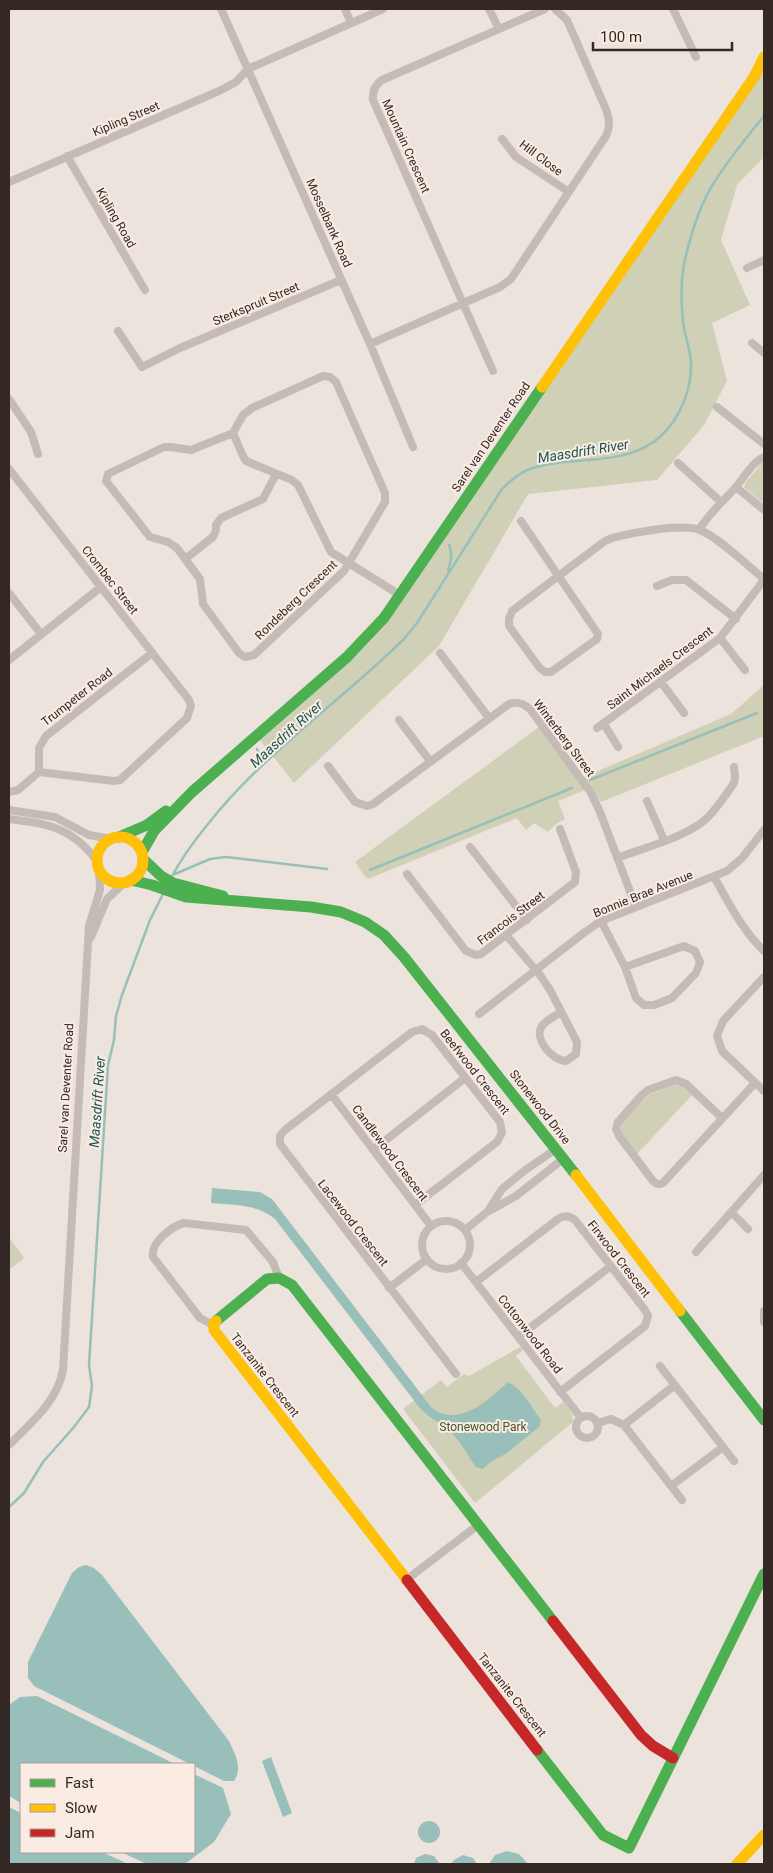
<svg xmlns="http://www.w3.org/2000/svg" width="773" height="1873" font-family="Roboto,sans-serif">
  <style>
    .green { fill: #cfd0b6 }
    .water { fill: #98bfba }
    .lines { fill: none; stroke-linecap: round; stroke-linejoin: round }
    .stream { stroke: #98bfba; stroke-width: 2.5 }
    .street { stroke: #c4bbb6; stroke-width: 8 }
    .fast { stroke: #4caf50; stroke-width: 11 }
    .slow { stroke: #ffc107; stroke-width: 11 }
    .jam { stroke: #c62828; stroke-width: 11 }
    .labels { text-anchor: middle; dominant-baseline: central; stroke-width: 4; stroke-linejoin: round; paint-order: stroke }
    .street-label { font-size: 12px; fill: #342825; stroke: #faece3 }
    .park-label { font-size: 12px; fill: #495428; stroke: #faece3 }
    .water-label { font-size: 14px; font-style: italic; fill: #195754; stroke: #faece3 }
  </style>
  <rect width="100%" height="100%" fill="#ece3dc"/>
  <path class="green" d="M764,70V157L737,185L721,240L750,305L712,323L727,381L704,425L657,480L528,494L439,646L294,783L260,740L363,649L386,624Z
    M764,461V504L744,487L746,482Z
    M764,685V736L601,802L584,777L731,714Z
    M539,727L585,790L558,801L565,819L556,824L548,832L534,823L526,830L517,818L368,879L363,874L355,862Z
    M677,1084L682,1086L692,1095L637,1154L622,1135L620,1131L621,1124L643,1100L650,1094Z
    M9,1237L24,1258L9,1270Z
    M520,1347L523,1350L516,1356L555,1408L563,1402L572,1414L573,1422L475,1503L403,1409L441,1380L447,1387L464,1374L469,1376Z"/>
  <path class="water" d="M212,1188L260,1192L272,1199L431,1407C458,1429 487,1401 508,1382C523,1389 531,1407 541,1420L540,1426L507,1453L489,1463L483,1469L476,1467C468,1456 456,1433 444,1426C434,1419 428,1417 419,1407L275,1219C258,1204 232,1205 211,1203Z
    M86,1565L94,1568L102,1575L229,1741C235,1754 243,1767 234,1781H224L194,1766V1764H190L34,1686L28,1678V1662L72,1573L79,1567Z
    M37,1696L175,1764H21V1803L9,1796V1705L20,1697Z
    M271,1757L292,1813L283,1817L262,1761Z
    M194,1774L223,1788L231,1814L214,1842L185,1864H147L121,1852H194Z
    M9,1807L21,1813V1852H102L128,1864H9Z
    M418 1832a11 11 0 1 1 22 0a11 11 0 1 1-22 0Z
    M507,1851L519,1854L528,1864H489L495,1855Z
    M425,1854L434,1856L440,1864H414L416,1858Z
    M463,1855L473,1858L477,1864H451L454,1860Z"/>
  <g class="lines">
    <path class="stream" d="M448,570C451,561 453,554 449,545
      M257,749L261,759L259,766
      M590,780L757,713
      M370,870L572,788
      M175,874L210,859L226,857L327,869
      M171,878C181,859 194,841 208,824C264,753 340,702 404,639L417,623L502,489C510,481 519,473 530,469C573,454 628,469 663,434C681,416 692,388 691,362C690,348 684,334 683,321C681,303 681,281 684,264C690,237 698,209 712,186C727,161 746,138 764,116
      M9,1507L24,1493L43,1462L74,1427L89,1407L92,1386L89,1365L108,1065L114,1040L116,1016L122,995L150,920L164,892"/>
    <path class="street" d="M221,9L370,344L413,447
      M345,9L351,23
      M489,9L499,29
      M673,9L696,57
      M502,139L516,157L569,192
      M67,156L145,290
      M9,182L219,91L236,82L248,69L383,9
      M747,268L764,260
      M118,331L142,367L180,348L341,280
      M752,343L764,353
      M370,344L500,287L511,279L606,136C611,126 609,117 605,107L567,20L555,9
      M493,371L373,100C372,91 375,85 382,80L545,9
      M323,376L330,377L336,382L385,493V502L344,571L254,655L245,657L239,653L203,604L200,579L177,548L168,542L150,537L106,481L108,474L164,447H171L191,450L233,433L243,415L252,408Z
      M9,399L31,432L38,454
      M717,407L764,444
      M233,433L243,456L246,461L292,480L298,485L331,552L400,595
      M678,463L721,502
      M9,469L189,700L191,706L187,718L120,780L114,781L39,772L18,790L9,792
      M736,487L764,510
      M521,521L598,634L597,639L551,672H545L539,667L509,626V619L512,611L605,541L612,538C631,533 682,523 700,530C718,537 748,566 764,579
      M699,530C708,514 723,502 735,488C745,477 751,463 764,457
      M185,559L213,537L216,530V525L221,518L263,499L276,474
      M657,586L672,580H686L736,619
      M9,593L41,634
      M720,638L745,670
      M440,653L489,718
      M9,660L101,587
      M661,682L684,713
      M399,720L430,761
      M604,724L618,747
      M597,728L720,638L764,580
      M328,766L355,802L367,806L373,804L509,704C517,701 523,703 530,709L591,793L600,812L636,907
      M39,772V748L46,736L152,653
      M647,801L664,840
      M9,810L55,817L89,835L112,839
      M9,819C48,824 72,827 97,861
      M470,847L527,920
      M617,858C643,848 690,836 708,817C718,807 726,794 734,783L735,777L734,767
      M407,874L466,951L476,955L481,954L575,882L576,872L560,829
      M714,877C729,903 742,930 764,951
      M601,921L625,967L636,998L644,1005H654L672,998L696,973L700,962L695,951L684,946L625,967
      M507,936L540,975L550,990L577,1042L576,1054L566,1061C553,1061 533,1039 542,1026C546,1020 555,1016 561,1012
      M91,937L107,899L123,884
      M764,977L723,1021L717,1036L722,1051L764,1091
      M479,1014L585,932L601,921L727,871L742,858L764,830
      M331,1094L431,1226
      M722,1118L686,1084L676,1080L648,1090L641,1096L618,1122L616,1129L619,1136L653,1181C656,1184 659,1185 663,1183L755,1083
      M373,1150L465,1078
      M415,1205L497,1142L502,1133L500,1122L432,1035L422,1029L412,1032L285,1130L280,1136V1144L456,1374
      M488,1211L502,1189L524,1171L556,1149
      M731,1212L748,1229
      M422 1245a24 24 0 1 1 48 0a24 24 0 1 1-48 0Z
      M465,1230L487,1212L516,1196L563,1159
      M696,1252L764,1175
      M461,1263L581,1418
      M476,1282L558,1219C564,1215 570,1216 575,1220L645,1310L648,1316L645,1326L560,1392
      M389,1288L427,1259
      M764,1311V1322
      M213,1325L200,1318L153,1257C150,1243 172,1226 184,1223L246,1230L273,1262L279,1278
      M518,1337L611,1266
      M660,1366L734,1461
      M576 1427a11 11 0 1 1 22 0a11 11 0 1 1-22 0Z
      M598,1423L611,1419L624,1425L675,1385
      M624,1425L682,1500
      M9,1445C31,1423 57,1402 63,1370L89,926L100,890L99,868
      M671,1486L723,1447
      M406,1580L478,1525"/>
    <path class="fast" d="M119,837L147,825L166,811
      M142,852L154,831L192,792L347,657L384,618L542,387
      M143,859L161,876L173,883L223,896
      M131,880L152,885L186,897L311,907L341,912L365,922L384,935L404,957L576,1175
      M680,1311L764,1420
      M216,1321L267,1279L279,1278L292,1285L553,1621
      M537,1750L603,1835L629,1848L764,1574"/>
    <path class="slow" d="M542,387L754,77L764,57
      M97 860a23 23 0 1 1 46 0a23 23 0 1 1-46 0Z
      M576,1175L680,1311
      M216,1321L214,1323V1330L407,1580
      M737,1864L764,1835"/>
    <path class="jam" d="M407,1580L537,1750
      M553,1621L641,1735L653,1746L673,1758"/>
  </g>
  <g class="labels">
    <g class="street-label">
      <text transform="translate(126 119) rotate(-23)">Kipling Street</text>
      <text transform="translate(406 146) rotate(66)">Mountain Crescent</text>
      <text transform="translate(541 158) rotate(37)">Hill Close</text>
      <text transform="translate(116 218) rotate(60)">Kipling Road</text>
      <text transform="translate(329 223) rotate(66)">Mosselbank Road</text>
      <text transform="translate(256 304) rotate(-23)">Sterkspruit Street</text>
      <text transform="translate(491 437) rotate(-56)">Sarel van Deventer Road</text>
      <text transform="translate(110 580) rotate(52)">Crombec Street</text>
      <text transform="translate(296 600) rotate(-44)">Rondeberg Crescent</text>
      <text transform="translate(660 668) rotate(-37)">Saint Michaels Crescent</text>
      <text transform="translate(77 697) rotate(-38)">Trumpeter Road</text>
      <text transform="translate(564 738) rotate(53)">Winterberg Street</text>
      <text transform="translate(643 894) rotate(-22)">Bonnie Brae Avenue</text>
      <text transform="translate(511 918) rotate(-37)">Francois Street</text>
      <text transform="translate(475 1072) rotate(52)">Beefwood Crescent</text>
      <text transform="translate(66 1088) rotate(-87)">Sarel van Deventer Road</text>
      <text transform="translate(540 1107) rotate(52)">Stonewood Drive</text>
      <text transform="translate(390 1153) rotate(53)">Candlewood Crescent</text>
      <text transform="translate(353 1223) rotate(52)">Lacewood Crescent</text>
      <text transform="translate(619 1259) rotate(52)">Firwood Crescent</text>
      <text transform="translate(530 1334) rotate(52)">Cottonwood Road</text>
      <text transform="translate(265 1375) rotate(52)">Tanzanite Crescent</text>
      <text transform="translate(512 1695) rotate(52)">Tanzanite Crescent</text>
    </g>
    <g class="park-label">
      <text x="483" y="1427">Stonewood Park</text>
    </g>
    <g class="water-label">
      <text transform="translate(583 451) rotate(-9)">Maasdrift River</text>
      <text transform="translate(286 734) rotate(-42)">Maasdrift River</text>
      <text transform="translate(97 1102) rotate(-86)">Maasdrift River</text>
    </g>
  </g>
  <rect width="773" height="1873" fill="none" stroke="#342825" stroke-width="20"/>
  <rect x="20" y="1763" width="175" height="90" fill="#faece3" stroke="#ab9e97"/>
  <rect x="30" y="1779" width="25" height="8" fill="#4caf50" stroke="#ab9e97"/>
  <text x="65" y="1788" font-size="15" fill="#342825">Fast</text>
  <rect x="30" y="1804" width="25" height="8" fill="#ffc107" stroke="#ab9e97"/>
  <text x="65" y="1813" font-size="15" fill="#342825">Slow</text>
  <rect x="30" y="1829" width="25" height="8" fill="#c62828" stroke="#ab9e97"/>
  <text x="65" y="1838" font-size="15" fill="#342825">Jam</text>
  <path d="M593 42v8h139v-8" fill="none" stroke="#342825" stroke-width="2.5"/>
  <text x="600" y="42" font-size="15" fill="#342825" stroke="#faece3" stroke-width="4" paint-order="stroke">100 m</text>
</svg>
